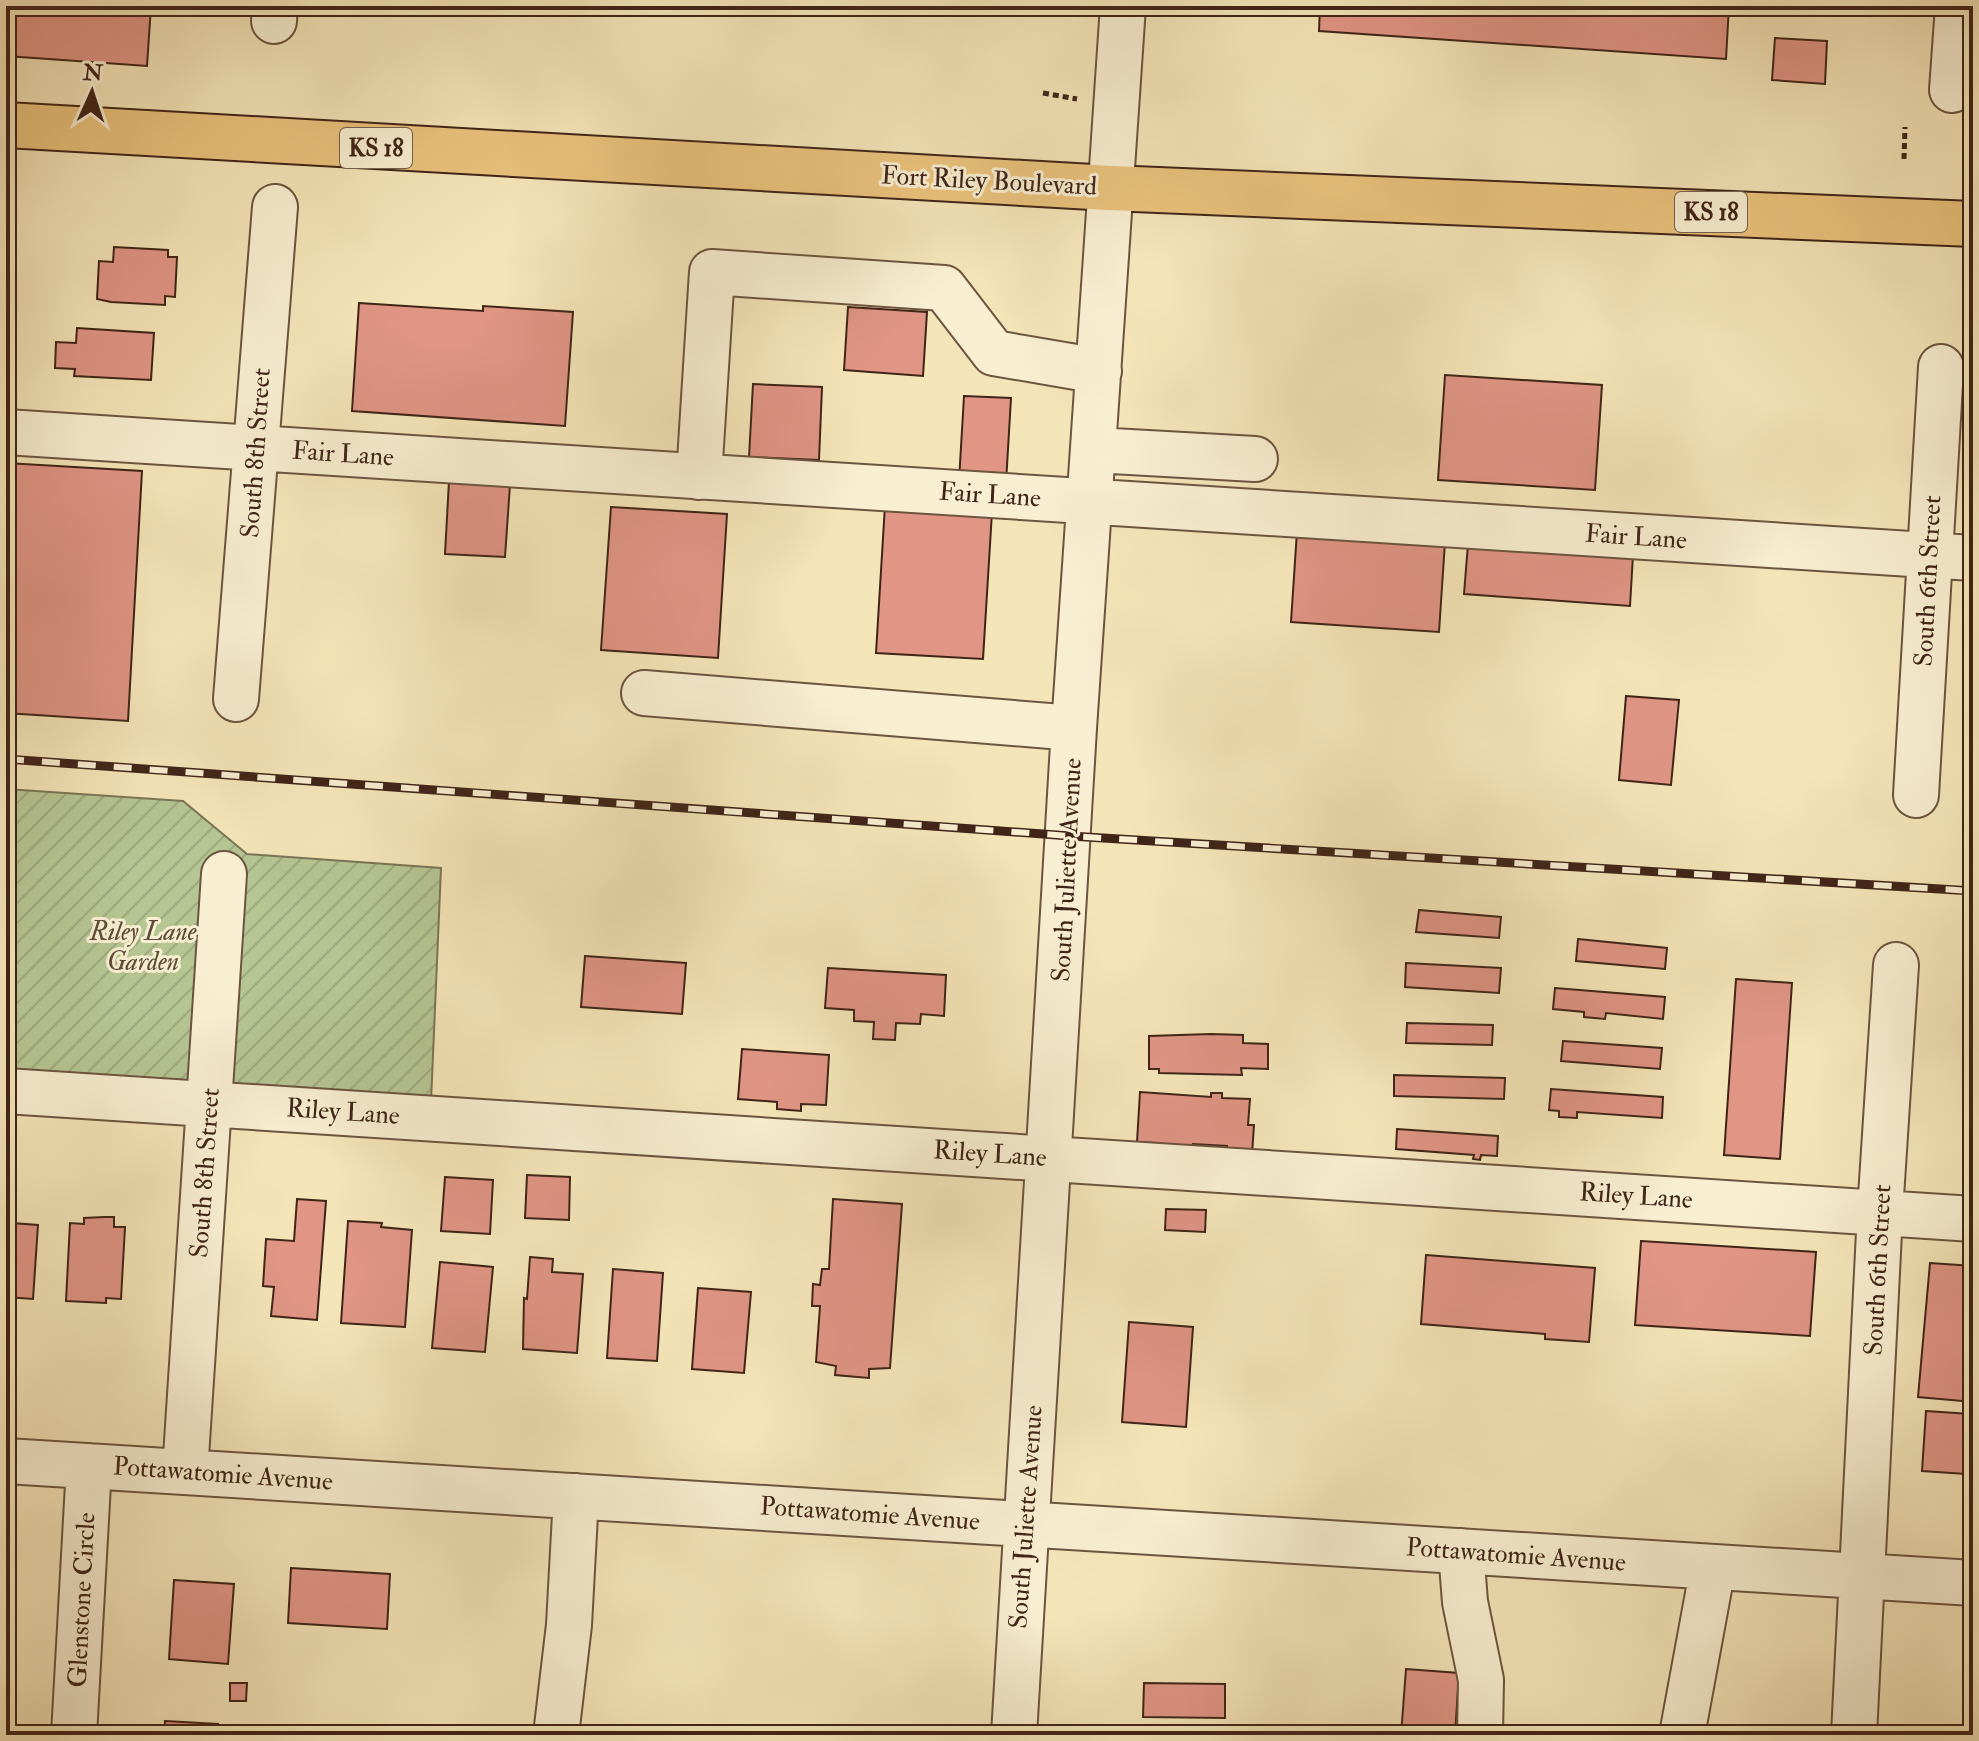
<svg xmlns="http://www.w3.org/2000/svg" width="1979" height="1741" font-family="'IM FELL Double Pica',serif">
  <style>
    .garden { fill: url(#garden-furrows); stroke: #7a7556; stroke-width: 2 }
    .building { fill: #e09585; stroke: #402418; stroke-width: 2 }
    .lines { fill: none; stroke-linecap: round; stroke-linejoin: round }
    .minor-casing { stroke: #6d5440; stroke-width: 48 }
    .highway-casing { stroke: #402418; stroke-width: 48 }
    .path { stroke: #402418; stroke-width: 5; stroke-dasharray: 6 4; stroke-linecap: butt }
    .minor { stroke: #f8eed1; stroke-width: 44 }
    .highway { stroke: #eac27c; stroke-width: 44 }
    .rail-casing { stroke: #402418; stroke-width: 9 }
    .rail { stroke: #f8eed1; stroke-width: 6; stroke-dasharray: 18; stroke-linecap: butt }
    .labels { text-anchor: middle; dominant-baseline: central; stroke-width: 6; stroke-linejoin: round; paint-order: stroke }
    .shield { fill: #f8eed1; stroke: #776150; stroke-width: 2 }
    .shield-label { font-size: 24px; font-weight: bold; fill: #402418 }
    .street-label { font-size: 26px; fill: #402418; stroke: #f8eed1 }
    .park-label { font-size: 26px; font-style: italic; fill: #5d4c37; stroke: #f8eed1 }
  </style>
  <defs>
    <pattern id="garden-furrows" width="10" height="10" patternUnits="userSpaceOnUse" patternTransform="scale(2)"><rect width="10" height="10" fill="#b5c693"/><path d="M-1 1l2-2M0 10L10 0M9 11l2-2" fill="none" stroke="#9daa7e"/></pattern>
  </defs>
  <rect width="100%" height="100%" fill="#f4e5b8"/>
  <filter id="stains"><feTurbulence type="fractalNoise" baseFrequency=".0025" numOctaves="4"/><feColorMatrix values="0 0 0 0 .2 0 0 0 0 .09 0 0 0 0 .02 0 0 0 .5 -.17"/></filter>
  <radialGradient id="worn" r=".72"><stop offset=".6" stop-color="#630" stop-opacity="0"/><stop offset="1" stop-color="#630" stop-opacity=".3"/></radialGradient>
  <path class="garden" d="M6,789L183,801L247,854L441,868L431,1102L6,1076Z"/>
  <path class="building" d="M6,6H151L147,66L6,56Z
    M782,6H897V14Z
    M1320,6H1729L1726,59L1319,31Z
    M1775,38L1827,41L1825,84L1772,80Z
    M114,247L168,250V257H177L175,297L165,296V305L111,302L97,299L99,261L113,262Z
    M359,303L483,311V306L573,312L565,426L352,411Z
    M848,307L927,312L923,376L844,370Z
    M77,328L154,333L151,380L74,376L75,369L55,368L56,342L76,343Z
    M1445,375L1602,385L1595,490L1438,480Z
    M753,384L822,387L819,460L749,457Z
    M964,396L1011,398L1006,483L959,481Z
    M6,463L142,471L128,721L6,713Z
    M449,481L510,485L505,557L445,554Z
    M885,505L992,512L983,659L876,653Z
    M611,507L727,514L718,658L601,650Z
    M1297,531L1445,542L1439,632L1291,622Z
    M1468,544L1633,555L1630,606L1464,594Z
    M1626,696L1679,700L1671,785L1619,780Z
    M1419,910L1501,917L1499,938L1416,932Z
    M1578,939L1667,948L1665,969L1576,961Z
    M585,956L686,963L682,1014L581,1007Z
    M1406,963L1501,968L1499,993L1405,987Z
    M828,968L946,975L944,1016L921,1014L920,1024L896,1023L895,1040L873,1039L874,1022L854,1021V1010L825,1008Z
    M1736,979L1792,983L1780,1159L1724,1155Z
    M1555,988L1665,997L1663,1019L1606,1013L1605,1019L1584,1017V1012L1553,1009Z
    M1407,1023L1493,1025L1492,1045L1406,1043Z
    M1211,1034L1243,1035V1043L1268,1044V1069L1241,1068L1242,1075L1159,1073V1069H1149V1036Z
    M1563,1041L1662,1048L1660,1069L1561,1061Z
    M742,1049L829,1055L826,1105L801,1104V1111L777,1109V1102L738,1099Z
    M1394,1075L1505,1078L1504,1099L1394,1096Z
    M1551,1089L1663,1097L1662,1118L1577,1112V1118L1559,1117V1111L1549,1110Z
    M1140,1092L1211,1097V1093H1222V1098L1250,1099L1248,1125H1254L1252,1154L1227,1153V1146L1193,1144L1192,1152L1158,1150V1143L1137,1142Z
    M1397,1129L1498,1136L1497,1156L1481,1155L1480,1160L1473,1159L1474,1155L1396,1149Z
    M527,1175L570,1177L569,1220L525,1218Z
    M445,1177L493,1180L490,1234L441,1231Z
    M6,1186L15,1187L12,1223L38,1225L33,1299L6,1297Z
    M297,1199L326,1201L317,1320L271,1316L274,1287L263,1286L266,1239L294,1241Z
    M833,1199L902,1204L890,1368L869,1369V1378L835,1375L836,1366L816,1362L820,1306H812L813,1284L820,1285L822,1269H829Z
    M1166,1209L1206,1210L1205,1232L1165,1230Z
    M104,1217H114V1227H125L121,1299L106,1298V1303L66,1301L70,1223L84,1224V1218Z
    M348,1221L382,1223L381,1227L412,1230L405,1327L341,1323Z
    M1641,1241L1816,1252L1810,1336L1635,1325Z
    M1426,1255L1595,1268L1589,1342L1545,1339V1334L1421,1324Z
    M530,1257L553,1259L552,1272L583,1274L577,1353L523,1349L524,1298L527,1299Z
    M440,1262L493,1267L485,1352L432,1348Z
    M1930,1263L1973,1266V1402L1918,1397Z
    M613,1269L663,1273L657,1361L607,1358Z
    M698,1288L751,1292L744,1373L692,1369Z
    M1129,1322L1193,1327L1186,1427L1122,1422Z
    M1926,1411L1970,1414L1966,1474L1922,1471Z
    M291,1568L390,1574L387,1629L288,1623Z
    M174,1580L234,1584L228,1664L169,1659Z
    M1406,1669L1459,1673L1455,1735H1401Z
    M230,1683H247L246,1701H230Z
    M1144,1683L1225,1684V1718L1143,1717Z
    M165,1721L218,1724V1735H164Z"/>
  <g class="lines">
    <defs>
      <path id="minor" d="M274,21L275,6
        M1952,90L1958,6
        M6,432L1973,558
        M1094,450L1255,459
        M699,477L712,272L944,288L994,353L1099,371
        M644,693L1074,728
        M236,699L275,207
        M1916,795L1941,367
        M6,1091L1973,1219
        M6,1461L1973,1583
        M185,1472L224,874
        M1461,1551L1465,1602L1481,1680L1480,1735
        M74,1735L89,1466
        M556,1735L569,1625L576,1496
        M1014,1735L1074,728L1123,6
        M1682,1735L1713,1567
        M1854,1735L1880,1212L1896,965"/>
      <path id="highway" d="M6,125L1110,188L1973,224"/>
    </defs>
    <use href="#minor" class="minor-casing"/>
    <use href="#highway" class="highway-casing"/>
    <path class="path" d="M1043,93L1077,99
      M1904,159L1905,127"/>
    <use href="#minor" class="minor"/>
    <use href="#highway" class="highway"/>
    <defs>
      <path id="rail" d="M6,759L1070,836L1973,891"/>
    </defs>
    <use href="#rail" class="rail-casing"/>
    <use href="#rail" class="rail"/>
  </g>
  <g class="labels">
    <g class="shield">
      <rect x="340" y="128" width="72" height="40" rx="6"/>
      <rect x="1675" y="192" width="72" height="40" rx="6"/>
    </g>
    <g class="shield-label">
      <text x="376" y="148">KS 18</text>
      <text x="1711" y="212">KS 18</text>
    </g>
    <g class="street-label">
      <text transform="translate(989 181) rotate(3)">Fort Riley Boulevard</text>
      <text transform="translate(256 453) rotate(-86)">South 8th Street</text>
      <text transform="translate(343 454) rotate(4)">Fair Lane</text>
      <text transform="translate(990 495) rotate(4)">Fair Lane</text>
      <text transform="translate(1636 537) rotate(4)">Fair Lane</text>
      <text transform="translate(1928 581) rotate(-87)">South 6th Street</text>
      <text transform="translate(1067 870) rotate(-87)">South Juliette Avenue</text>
      <text transform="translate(343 1112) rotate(4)">Riley Lane</text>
      <text transform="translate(990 1154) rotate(4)">Riley Lane</text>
      <text transform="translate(205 1173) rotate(-86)">South 8th Street</text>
      <text transform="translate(1636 1196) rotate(4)">Riley Lane</text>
      <text transform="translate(1878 1270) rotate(-87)">South 6th Street</text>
      <text transform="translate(223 1474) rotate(4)">Pottawatomie Avenue</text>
      <text transform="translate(870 1514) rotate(4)">Pottawatomie Avenue</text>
      <text transform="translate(1026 1517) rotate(-86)">South Juliette Avenue</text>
      <text transform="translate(1516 1555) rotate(4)">Pottawatomie Avenue</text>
      <text transform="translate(82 1600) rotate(-87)">Glenstone Circle</text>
    </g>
    <g class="park-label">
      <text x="143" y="932">Riley Lane<tspan x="143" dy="30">Garden</tspan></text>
    </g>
  </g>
  <rect width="1979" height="1741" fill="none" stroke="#f4e5b8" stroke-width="32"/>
  <rect x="8" y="8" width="1963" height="1725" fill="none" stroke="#402418" stroke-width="4"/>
  <rect x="16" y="16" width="1947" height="1709" fill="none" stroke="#402418" stroke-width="2"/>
  <g transform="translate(92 92) rotate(3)" stroke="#f8eed1" stroke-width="6" paint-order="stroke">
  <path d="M0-6L14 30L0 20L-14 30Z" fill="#402418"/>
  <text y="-12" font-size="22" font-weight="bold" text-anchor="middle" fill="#402418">N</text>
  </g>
  <rect width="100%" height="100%" filter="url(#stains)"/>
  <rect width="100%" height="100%" fill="url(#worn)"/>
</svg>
